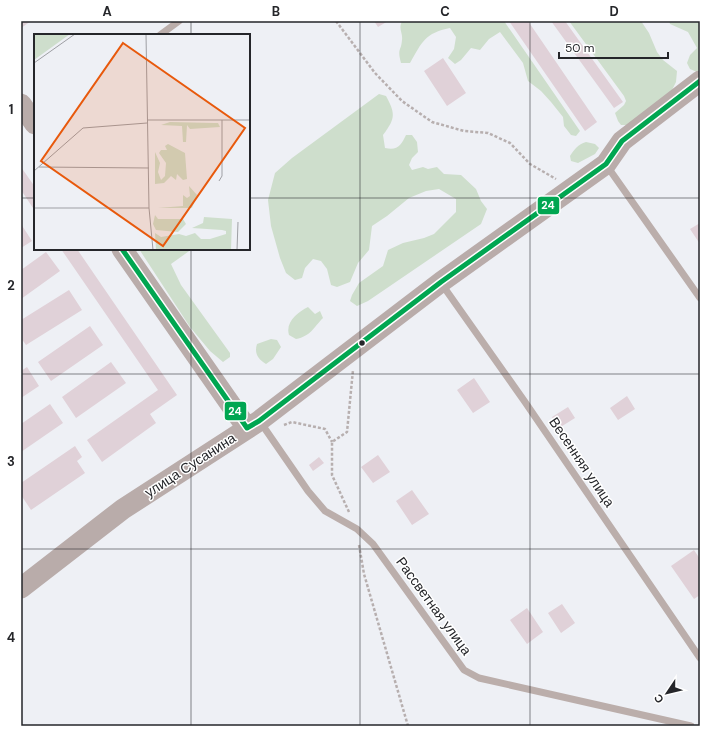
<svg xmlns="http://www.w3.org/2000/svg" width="721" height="747" font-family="'DM Sans',sans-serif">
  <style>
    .green { fill: #cedecc }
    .building { fill: #e0d1d8 }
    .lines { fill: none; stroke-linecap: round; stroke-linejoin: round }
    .path { stroke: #b7afaf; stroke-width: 2.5; stroke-dasharray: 3 2; stroke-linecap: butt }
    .lane { stroke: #bbaeab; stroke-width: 7 }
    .secondary { stroke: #b9acaa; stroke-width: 21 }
    .bus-1-casing { stroke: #fff; stroke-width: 8 }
    .bus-1 { stroke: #00a651; stroke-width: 5 }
    .grid { fill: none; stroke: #25262a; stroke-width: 1; stroke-opacity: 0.55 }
    .bus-dot { fill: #25262a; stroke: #fff; stroke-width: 1.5 }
    .labels { text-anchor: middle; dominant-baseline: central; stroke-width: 3; stroke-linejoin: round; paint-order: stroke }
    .street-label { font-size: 14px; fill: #25262a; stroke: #fff }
    .inset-road { fill: none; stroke: #9e9fa4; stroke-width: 1 }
    .view { fill: #e8590c; fill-opacity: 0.15; stroke: #e8590c; stroke-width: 2 }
    .inset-edge { fill: none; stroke: #25262a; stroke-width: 2 }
    .line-badge { stroke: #fff; stroke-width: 1.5 }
    .badge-label { font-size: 11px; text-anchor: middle; font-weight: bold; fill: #fff }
    .neatline { fill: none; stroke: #25262a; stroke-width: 1.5 }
    .grid-label { font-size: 13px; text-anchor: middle; font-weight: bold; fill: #25262a }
  </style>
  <rect width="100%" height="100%" fill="#eef0f5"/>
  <path class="green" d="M402,21H504L580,131L576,136L571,135L564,126L563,117L551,102L541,91L528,81L523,63L500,32L489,39L480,50L471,48L461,60L455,64L448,58L454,49L456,37L450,28C425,33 422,42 410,63H401C397,48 401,52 402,40C403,32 398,30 402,21Z
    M569,21H641L649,33L657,52L663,60L677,71L676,82L669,96L627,125H621L618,121L615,113L624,105L626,101L624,96Z
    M669,21H700V69L697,72L690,69L687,63L690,55L697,48L688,32L670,24Z
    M379,94L386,96C396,114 395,119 383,135L385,148C398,151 401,145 406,135H412L417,142L418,152L412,158L409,165L412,170L423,167L428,169L437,167L444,174L461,175L476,189L481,201L487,209L481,224L368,301L357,306L350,301L352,295L359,283L383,266L388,250L403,243L424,238L434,234L456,212V199L439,189L426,191L409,198L387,216L372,226L369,250L358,263L350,282L337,287L331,285L327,269L321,261L313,259L305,268L302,278L295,280L286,273L280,258L271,226L268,200L275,173L292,158Z
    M586,142L595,144L599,148L595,154L578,163L571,161L570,156C574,150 578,144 586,142Z
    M139,249H192L171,264L181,285L230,353V357L223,362L210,351L190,327Z
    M308,307L315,314L320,311L323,318C313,328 311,336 296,339L289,335C285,322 298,312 308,307Z
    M271,339L277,340L281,347L273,359L266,364C258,359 254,353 257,344Z"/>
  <path class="building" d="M21,21H31L21,28Z
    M374,21H388L378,27Z
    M509,21H528L597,122L585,131Z
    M551,21H565L623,102L614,108Z
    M443,58L466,93L447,106L424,71Z
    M21,167L35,187V211L21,190Z
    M700,223V244L690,229Z
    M21,224L32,241L21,248Z
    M61,249H77L177,395L150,414L156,423L102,462L87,440L158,390Z
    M46,252L60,271L21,299V270Z
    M69,290L82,310L26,345L21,338V320Z
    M90,326L103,345L51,381L38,362Z
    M111,362L126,383L76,418L62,397Z
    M27,367L39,386L21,398V371Z
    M474,378L490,402L473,413L457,390Z
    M627,396L635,409L618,420L610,408Z
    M50,404L63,423L21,452V424Z
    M568,407L575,418L559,428L552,417Z
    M75,446L82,457L77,461L85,473L31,510L21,495V483Z
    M378,455L390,472L373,483L361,467Z
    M319,457L324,463L313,471L309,465Z
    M412,490L429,514L412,525L396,501Z
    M694,550L700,559V595L694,599L671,566Z
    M562,604L575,623L561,633L548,613Z
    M527,608L543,632L527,644L510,620Z"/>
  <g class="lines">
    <path class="path" d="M336,21L375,73L402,101L432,122L464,131L488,133L510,143L530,164L556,179
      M284,425L292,422L325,429L332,442
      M349,512L332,475V442L347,432L353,370
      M359,545L364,574L408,726"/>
    <path class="lane" d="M160,35L179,21
      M607,166L700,298
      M441,283L525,402L700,658
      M261,423L308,491L325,511L357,529L373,544L464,670L479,678L691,726"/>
    <path class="secondary" d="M21,104L35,124
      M122,249L247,428
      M21,588L123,509L259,421L441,282L606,164L622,141L700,81"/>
    <defs>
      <path id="bus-1" d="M122,249L247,428L259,421L441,282L606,164L622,141L700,81"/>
    </defs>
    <use href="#bus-1" class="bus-1-casing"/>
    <use href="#bus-1" class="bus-1"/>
  </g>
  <path class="grid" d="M191,21V35M360,21V726M530,21V726M21,198H35M249,198H700M191,249V726M21,374H700M21,549H700"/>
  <circle class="bus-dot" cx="362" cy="343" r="3.5"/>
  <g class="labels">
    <g class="street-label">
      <text transform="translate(582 462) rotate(56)">Весенняя улица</text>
      <text transform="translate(190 465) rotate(-33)">улица Сусанина</text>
      <text transform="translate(434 606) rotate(54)">Рассветная улица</text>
    </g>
  </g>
  <g transform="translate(34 34)">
    <rect width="216" height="216" fill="#eef0f5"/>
    <path d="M0,0H36L0,26ZM136,88L180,89H184L186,93L156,95L153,91L152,108H149L148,92L127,91ZM134,110L151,119L153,145L149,146L143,140L142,146L137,142L130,149L121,150V118L126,129L124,138L127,146L131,142L132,129L125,119L127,116H133L131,112ZM155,152L163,161L158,174H124L149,172V161L153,164L156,162ZM121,181L124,185H149L152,190L144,198L122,196L119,190ZM170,183L198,185L197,216H122L121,199L127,203L145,200L152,202L161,199L167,205H176L192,200V197L188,196L158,194L169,189Z" fill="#cedecc"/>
    <path class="inset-road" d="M112,0L115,174L119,216M0,29L41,0M113,86H216M5,133L115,134M0,137L49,94L113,89M185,147L188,142V86M0,174H115M5,216H119M203,216L204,188"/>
    <path class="view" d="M89,9L211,94L129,212L7,127Z"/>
    <rect width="216" height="216" class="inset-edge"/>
  </g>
  <g class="line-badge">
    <rect x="537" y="196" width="23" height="19" rx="4" fill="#00a651"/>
    <rect x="224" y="401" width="23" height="20" rx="4" fill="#00a651"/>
  </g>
  <g class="badge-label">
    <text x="548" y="209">24</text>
    <text x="235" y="415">24</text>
  </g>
  <rect width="721" height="747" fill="none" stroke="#ffffff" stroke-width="44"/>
  <g transform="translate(667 693) rotate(235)" stroke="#ffffff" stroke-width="3" paint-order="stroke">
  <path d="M0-3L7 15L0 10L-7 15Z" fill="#25262a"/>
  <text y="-6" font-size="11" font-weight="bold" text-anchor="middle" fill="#25262a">С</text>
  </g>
  <path d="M559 52v6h109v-6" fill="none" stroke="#25262a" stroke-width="2"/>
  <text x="565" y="52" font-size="12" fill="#25262a" stroke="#ffffff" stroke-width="3" paint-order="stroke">50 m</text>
  <rect x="22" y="22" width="677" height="703" class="neatline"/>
  <g class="grid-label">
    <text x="107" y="16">A</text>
    <text x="276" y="16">B</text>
    <text x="445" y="16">C</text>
    <text x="614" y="16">D</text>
    <text x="11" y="114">1</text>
    <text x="11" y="290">2</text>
    <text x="11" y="466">3</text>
    <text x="11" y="642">4</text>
  </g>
</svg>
